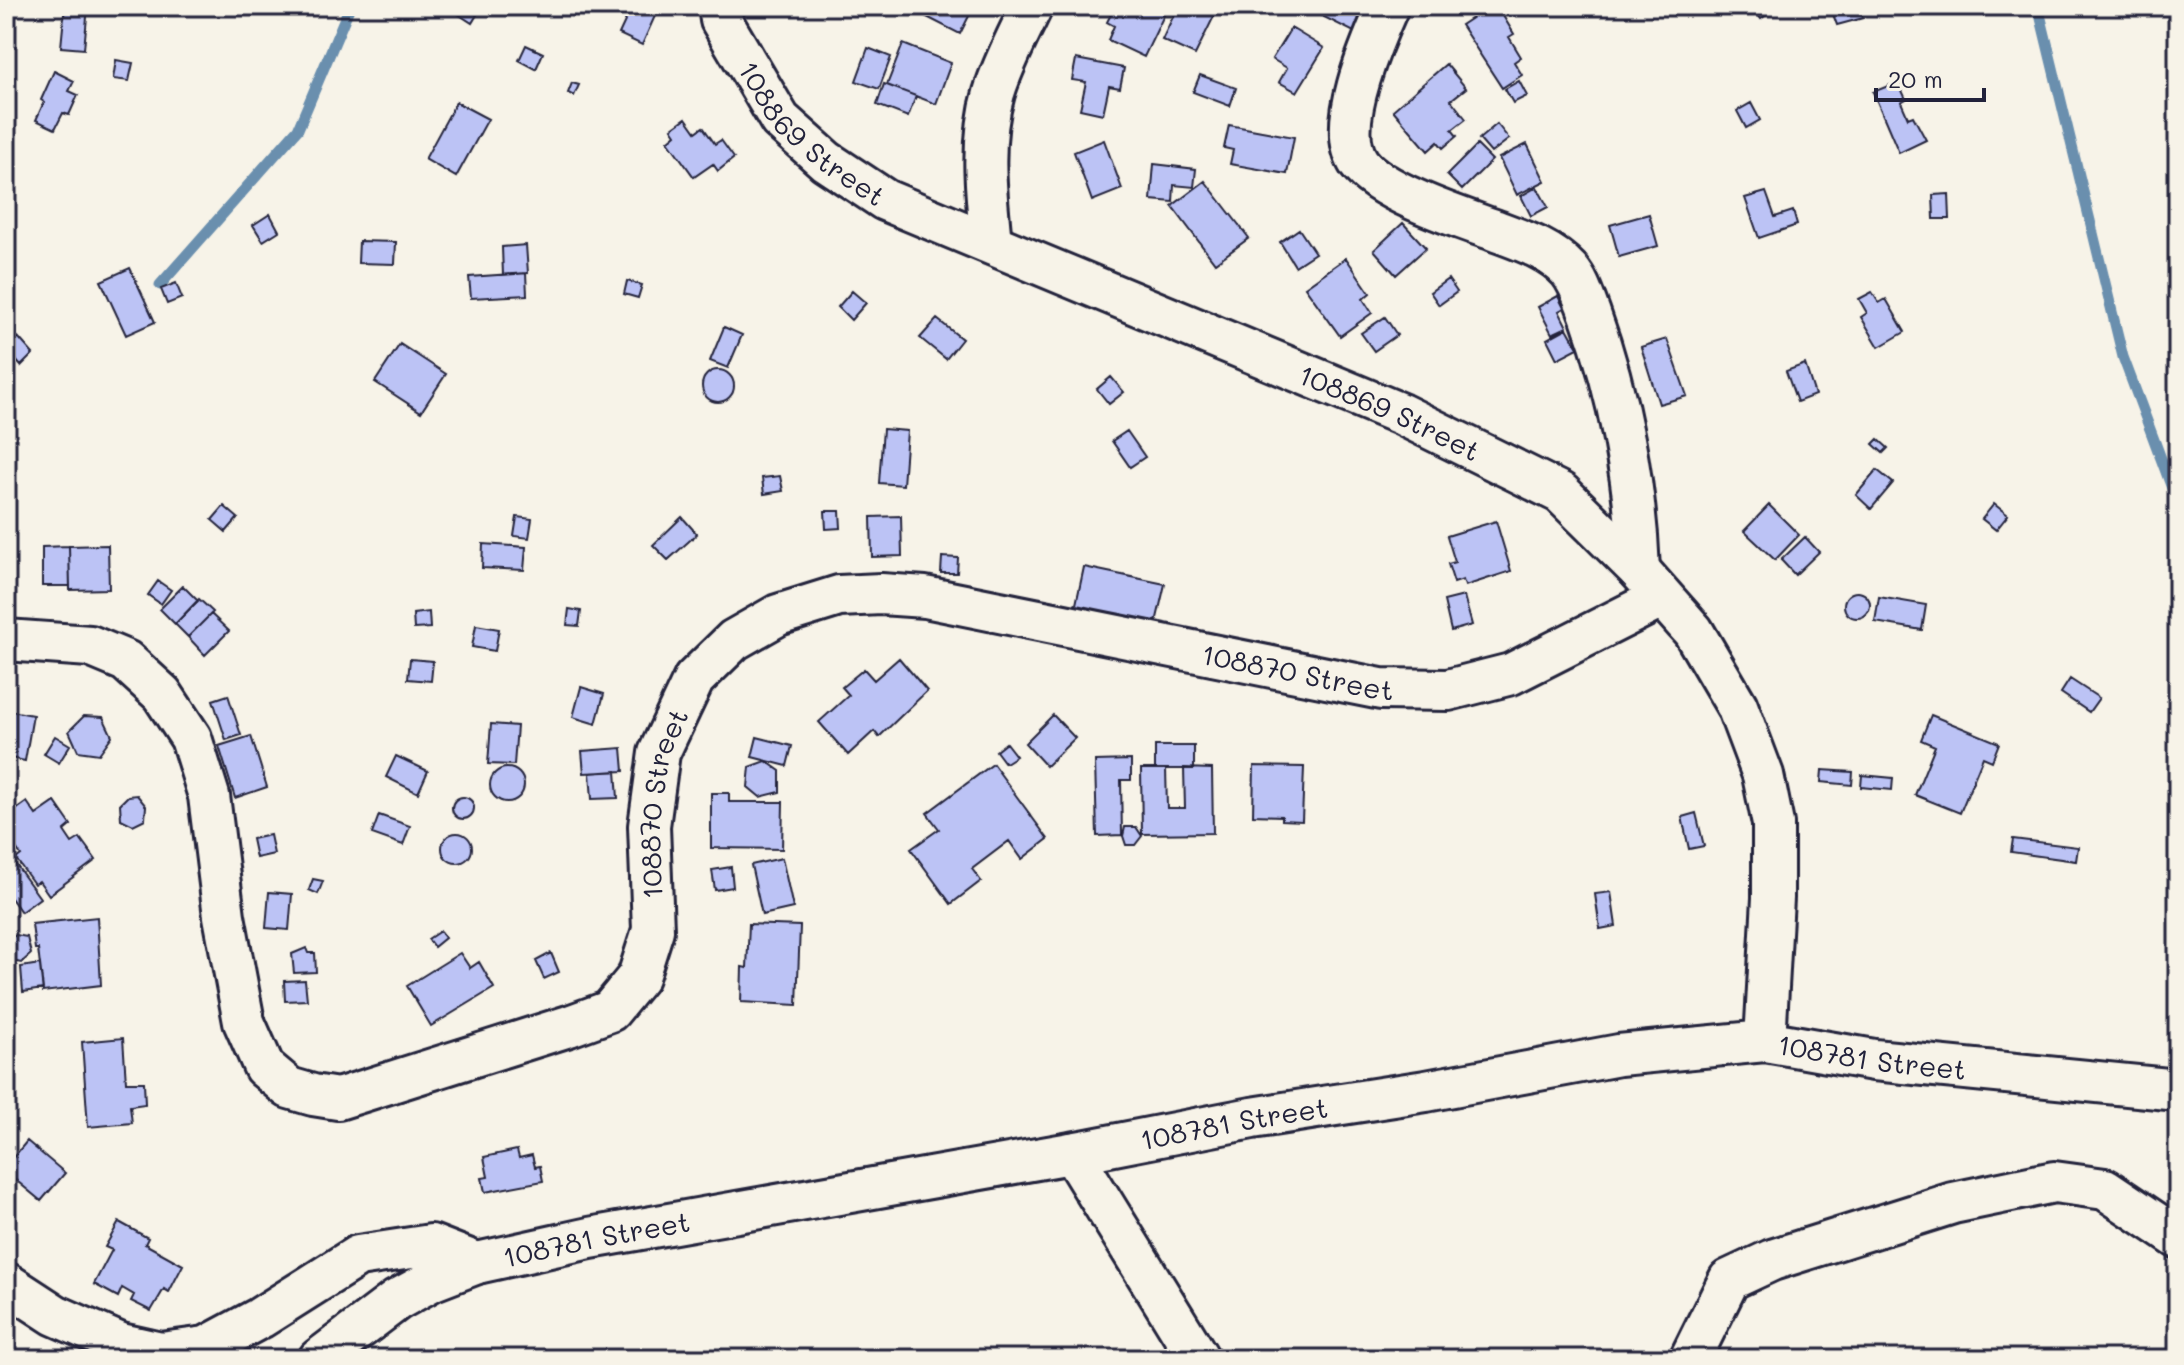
<svg xmlns="http://www.w3.org/2000/svg" width="2184" height="1365" font-family="Mali,sans-serif">
  <style>
    .lines { fill: none; stroke-linecap: round; stroke-linejoin: round }
    .stream { stroke: #6a8fae; stroke-width: 11 }
    .building { fill: #bcc3f5; stroke: #22223b; stroke-width: 2 }
    .minor-casing { stroke: #22223b; stroke-width: 46 }
    .minor { stroke: #f7f3e8; stroke-width: 40 }
    .labels { text-anchor: middle; dominant-baseline: central; stroke-width: 6; stroke-linejoin: round; paint-order: stroke }
    .street-label { font-size: 28px; fill: #22223b; stroke: #f7f3e8 }
  </style>
  <rect width="100%" height="100%" fill="#f7f3e8"/>
  <filter id="ink" filterUnits="userSpaceOnUse"><feTurbulence type="fractalNoise" baseFrequency=".0125" numOctaves="2"/><feDisplacementMap in="SourceGraphic" scale="16" xChannelSelector="R" yChannelSelector="G"/><feConvolveMatrix kernelMatrix="1 2 1 2 8 2 1 2 1" color-interpolation-filters="sRGB"/></filter>
  <g filter="url(#ink)">
    <g class="lines">
      <path class="stream" d="M2038,6L2123,357L2178,504
        M160,285L298,129L350,6"/>
    </g>
    <path class="building" d="M65,6H88L84,49L61,47Z
      M463,6L481,8L472,23L458,14Z
      M632,6L659,7L642,45L619,34Z
      M923,6H974L960,34L919,13Z
      M1115,6L1123,9L1125,6H1157L1166,11L1144,57L1108,40L1114,26L1107,22Z
      M1178,6L1194,13L1198,6H1208L1217,10L1195,55L1162,40Z
      M1309,6H1379L1365,10L1354,32L1308,9Z
      M1490,6H1497L1514,34L1509,37L1521,57L1514,62L1522,75L1502,88L1461,25Z
      M1830,6H1859L1863,18L1837,25Z
      M1760,7L1766,15L1761,19L1755,11Z
      M1291,28L1324,48L1297,92L1279,82L1287,68L1272,59Z
      M903,44L951,63L936,104L887,85Z
      M526,45L543,53L536,69L519,60Z
      M868,48L891,57L879,89L856,81Z
      M1076,59L1124,68L1120,88L1109,86L1103,114L1080,109L1086,82L1072,80Z
      M116,60L133,63L129,81L113,79Z
      M1446,64L1466,88L1451,100L1466,119L1452,130L1457,136L1443,148L1438,142L1428,151L1393,110Z
      M54,71L74,81L69,91L78,95L69,115L63,113L55,129L36,120L44,102L41,100Z
      M1200,75L1236,88L1230,106L1193,92Z
      M1519,81L1527,96L1513,103L1505,89Z
      M1898,82L1906,99L1901,102L1908,118L1913,116L1926,140L1899,153L1873,92Z
      M572,83L579,85L574,96L568,93Z
      M884,84L916,96L908,117L877,105Z
      M456,102L488,119L456,177L425,159Z
      M1751,103L1760,120L1746,128L1737,111Z
      M686,118L696,132L703,127L715,144L721,140L734,158L718,171L713,164L694,177L668,141L676,134L672,128Z
      M1497,124L1509,139L1491,153L1479,139Z
      M1229,125L1294,137L1287,174L1230,164L1233,150L1224,148Z
      M1104,140L1122,189L1092,201L1074,152Z
      M1527,144L1545,181L1517,195L1499,158Z
      M1477,145L1492,160L1462,190L1447,175Z
      M1154,164L1196,169L1194,187L1174,185L1173,202L1151,200Z
      M1205,181L1249,238L1215,263L1172,206Z
      M1537,187L1548,207L1531,216L1521,196Z
      M1766,192L1775,217L1793,211L1797,225L1759,238L1745,198Z
      M1949,194L1950,219H1934L1933,195Z
      M270,214L279,231L263,241L253,225Z
      M1649,214L1658,246L1619,257L1610,225Z
      M1403,223L1426,248L1396,275L1374,250Z
      M1299,229L1315,253L1295,266L1280,242Z
      M359,241L396,242L395,264L358,263Z
      M526,245L528,273L503,275L502,247Z
      M1346,258L1370,293L1363,299L1372,313L1340,336L1305,287Z
      M130,268L155,322L126,335L101,281Z
      M526,273L527,295L471,298L469,277Z
      M1448,279L1457,292L1439,305L1430,292Z
      M627,281L642,285L638,298L624,294Z
      M176,283L182,298L167,304L161,289Z
      M852,291L866,303L851,320L838,307Z
      M1872,292L1879,303L1886,299L1905,332L1879,347L1861,317L1867,313L1859,299Z
      M1558,296L1564,308L1559,311L1567,327L1552,334L1538,307Z
      M1385,317L1397,335L1374,351L1361,333Z
      M937,319L962,339L946,359L920,338Z
      M724,327L742,335L728,368L710,361Z
      M1567,328L1578,348L1557,359L1547,339Z
      M18,337L33,354L21,366L6,349Z
      M1667,339L1687,396L1659,404L1641,347Z
      M400,344L446,374L421,412L375,382Z
      M1805,364L1815,395L1797,402L1786,371Z
      M702 386a16 16 0 1 1 32 0a16 16 0 1 1-32 0Z
      M1111,377L1124,392L1109,404L1097,389Z
      M883,429L907,431L903,485L879,483Z
      M1127,431L1145,457L1130,467L1112,441Z
      M1878,439L1888,448L1883,453L1873,444Z
      M1877,470L1893,483L1871,509L1856,495Z
      M780,476L783,491L764,494L762,478Z
      M1994,504L2008,515L1996,530L1982,519Z
      M1769,505L1799,535L1775,560L1744,531Z
      M224,506L238,518L226,532L212,520Z
      M825,511H840L841,528L826,529Z
      M901,516L902,556L872,557L871,517Z
      M517,517L532,519L529,538L514,536Z
      M682,517L697,534L668,560L653,545Z
      M1496,521L1511,571L1465,586L1463,580L1454,583L1448,564L1455,562L1447,536Z
      M1805,537L1819,552L1795,575L1781,560Z
      M483,544L526,547L524,570L482,568Z
      M108,545L109,589L70,590L69,546Z
      M69,546L70,586H42V547Z
      M942,557L958,558L957,573H941Z
      M1084,567L1165,584L1155,627L1075,609Z
      M158,581L171,590L161,604L148,595Z
      M6,583H12V605H6Z
      M183,586L198,601L175,624L160,609Z
      M1844 605a13 13 0 1 1 26 0a13 13 0 1 1-26 0Z
      M1464,596L1472,625L1451,631L1444,601Z
      M1879,597L1926,605L1922,630L1875,622Z
      M199,599L213,612L188,637L175,624Z
      M569,609L581,611L579,626L567,625Z
      M429,612L430,628L414,629L413,614Z
      M211,614L229,631L205,655L188,637Z
      M476,625L499,629L495,651L472,647Z
      M899,658L927,691L879,737L874,731L848,755L819,722L849,695L842,687L864,669L874,680Z
      M410,659L433,661L431,681L408,679Z
      M2070,679L2099,698L2089,712L2061,693Z
      M581,687L604,694L596,724L573,717Z
      M228,695L241,735L226,740L213,700Z
      M6,710L33,715L25,761L6,757Z
      M1053,715L1075,738L1046,766L1025,743Z
      M1931,715L1999,743L1992,761L1983,757L1960,813L1915,795L1935,746L1921,740Z
      M84,716L103,717L112,736L99,754L78,751L69,731Z
      M491,724L517,726L514,765L488,764Z
      M55,736L70,745L59,763L44,754Z
      M251,736L267,787L235,798L219,746Z
      M757,737L792,746L787,766L752,757Z
      M1006,743L1016,756L1005,763L996,751Z
      M1155,746H1194V769H1155Z
      M622,748L624,771L584,773L582,751Z
      M396,756L428,771L418,793L386,777Z
      M1131,760V780H1121L1122,835L1097,836L1095,761Z
      M766,761L780,771V792L760,797L748,787L750,767Z
      M993,764L1048,839L1022,859L1009,841L972,869L981,881L951,904L911,849L939,829L927,813Z
      M1254,766L1304,767L1302,821L1282,820V816L1253,815Z
      M490 785a17 17 0 1 1 34 0a17 17 0 1 1-34 0Z
      M1184,768L1212,769L1213,833L1142,834L1141,769H1166L1167,808H1185Z
      M1822,770L1853,772L1852,785L1821,782Z
      M616,771L618,798L592,799L590,773Z
      M1862,775L1893,778L1892,790L1861,787Z
      M711,793H729V802H783L782,849L711,848Z
      M137,795L146,806L145,819L133,825L121,819L120,804L128,796Z
      M452 808a11 11 0 1 1 22 0a11 11 0 1 1-22 0Z
      M27,802L36,815L55,802L71,825L64,831L72,843L80,838L96,860L49,895L39,881L34,884L16,859L21,855L6,834V817Z
      M1696,813L1704,846L1689,849L1682,817Z
      M379,815L410,826L403,845L372,834Z
      M1125,827H1136L1142,836L1135,845H1126L1123,836Z
      M442 848a15 15 0 1 1 30 0a15 15 0 1 1-30 0Z
      M270,835L274,854L256,858L252,839Z
      M2013,839L2078,847L2076,861L2011,852Z
      M6,851L40,898L21,912L6,891Z
      M782,858L793,908L762,915L751,865Z
      M731,867L733,887L715,890L712,870Z
      M313,879L323,881L318,894L309,890Z
      M269,892L292,894L289,930L266,928Z
      M1611,892L1616,926L1600,929L1595,894Z
      M97,917L101,985L43,992L38,949H35L32,924Z
      M749,924L800,926L797,1005L741,1002L742,967L747,968Z
      M440,931L445,938L434,947L428,939Z
      M16,935L27,937L31,954L21,963L8,960L6,948V941Z
      M306,948L308,953H315L316,972L294,973L292,954Z
      M460,953L470,968L479,962L494,988L431,1026L407,986Z
      M551,953L559,972L544,979L536,961Z
      M40,964L43,989L23,992L21,967Z
      M305,980L307,1000L285,1001L284,981Z
      M123,1038L126,1082H144L145,1104L130,1106L132,1123L88,1127L82,1042Z
      M27,1141L65,1173L41,1201L6,1172V1166Z
      M517,1150L519,1158L532,1155L535,1167L540,1166L543,1181L485,1192L482,1178L488,1177L484,1157Z
      M119,1222L148,1238L145,1244L183,1265L169,1292L164,1289L151,1311L131,1301L134,1295L122,1288L118,1297L94,1284L112,1250L105,1247Z
      M8,1347L28,1359H6Z"/>
    <g class="lines">
      <defs>
        <g id="minor">
          <path id="s1" d="M719,6L721,20L780,120L826,161L885,200L1401,414L1561,493L1639,570L1693,631L1737,706L1763,775L1773,824V898L1765,1041"/>
          <path d="M1388,6C1372,42 1334,126 1359,163C1380,192 1460,218 1494,230C1520,240 1550,249 1569,270C1580,283 1584,299 1590,314C1619,394 1636,486 1639,570"/>
          <path d="M991,243C986,193 980,141 994,93C1003,63 1019,34 1032,6"/>
          <path id="s2" d="M6,640L90,646L126,661L162,694L191,738L209,796L224,916L244,1022L264,1067L289,1088L313,1095L338,1099L569,1026L610,1011L638,977L653,930L649,826L659,753L694,679L734,640L778,615L839,596L881,594L925,597L1381,689L1448,690L1511,674L1661,598"/>
          <path d="M1072,1153L1199,1359"/>
          <path d="M6,1283L55,1315L121,1344L161,1353L206,1347L260,1318L358,1256L431,1245L477,1263"/>
          <path id="s3" d="M319,1359L397,1300L433,1280L477,1263L590,1238L1088,1150L1252,1118L1426,1091L1619,1055L1765,1041L1874,1060L2178,1090"/>
          <path d="M1690,1359L1729,1280L1772,1260L1953,1203L2054,1182L2105,1189L2178,1238"/>
        </g>
      </defs>
      <use href="#minor" class="minor-casing"/>
      <use href="#minor" class="minor"/>
    </g>
  </g>
  <g class="labels">
    <g class="street-label">
      <text stroke="none"><textPath href="#s1" startOffset="162">108869 Street</textPath></text>
      <text stroke="none"><textPath href="#s1" startOffset="810">108869 Street</textPath></text>
      <text stroke="none"><textPath href="#s2" startOffset="1922">108870 Street</textPath></text>
      <text stroke="none"><textPath href="#s2" startOffset="1154">108870 Street</textPath></text>
      <text stroke="none"><textPath href="#s3" startOffset="1602">108781 Street</textPath></text>
      <text stroke="none"><textPath href="#s3" startOffset="956">108781 Street</textPath></text>
      <text stroke="none"><textPath href="#s3" startOffset="308">108781 Street</textPath></text>
    </g>
  </g>
  <rect width="2184" height="1365" fill="none" stroke="#f7f3e8" stroke-width="32"/>
  <rect x="16" y="16" width="2152" height="1333" fill="none" stroke="#22223b" stroke-width="3" filter="url(#ink)"/>
  <path d="M1876 88v12h108v-12" fill="none" stroke="#22223b" stroke-width="4"/>
  <text x="1888" y="88" font-size="24" fill="#22223b" stroke="#f7f3e8" stroke-width="6" paint-order="stroke">20 m</text>
</svg>
